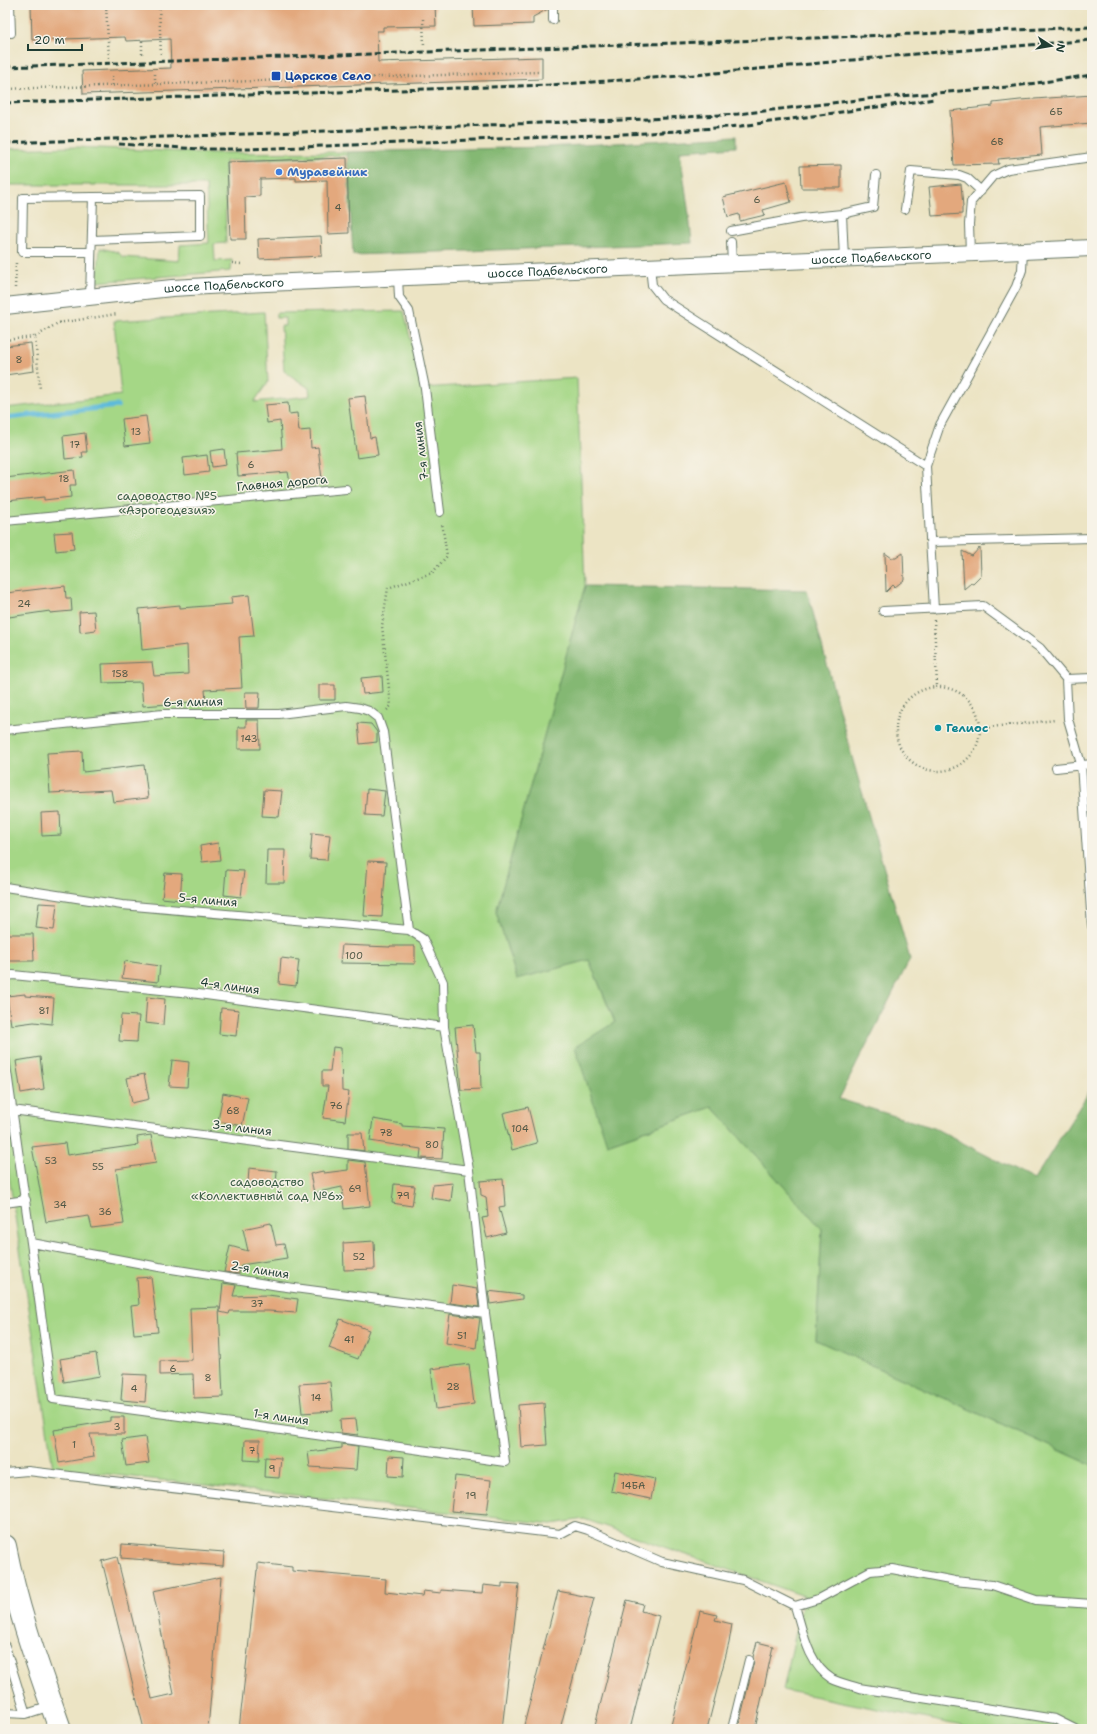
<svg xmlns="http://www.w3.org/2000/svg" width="1097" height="1734" font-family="'Shantell Sans',sans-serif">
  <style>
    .green { fill: #a5d786; stroke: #628a5d }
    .forest { fill: #84b873; stroke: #527a54 }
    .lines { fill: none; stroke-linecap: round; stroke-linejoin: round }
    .stream { stroke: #5dbadb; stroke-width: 5.5 }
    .building { fill: #e3a87d }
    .lane-casing { stroke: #677766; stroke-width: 10 }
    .street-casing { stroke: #677766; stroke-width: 18 }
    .secondary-casing { stroke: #677766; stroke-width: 24 }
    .path { stroke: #677766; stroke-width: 2.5; stroke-dasharray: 1 3; stroke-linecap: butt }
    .lane { stroke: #fff; stroke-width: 8 }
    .street { stroke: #fff; stroke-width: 16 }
    .secondary { stroke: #fff; stroke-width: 22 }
    .rail { stroke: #1f3d34; stroke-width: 3; stroke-dasharray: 6 3; stroke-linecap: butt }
    .transit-dot { fill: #1a4fb4; stroke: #f7f3e8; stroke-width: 1.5 }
    .shop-dot { fill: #3f7fe0; stroke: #f7f3e8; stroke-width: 1.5 }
    .culture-dot { fill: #0f9aa8; stroke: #f7f3e8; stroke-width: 1.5 }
    .labels { text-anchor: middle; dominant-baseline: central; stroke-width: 3; stroke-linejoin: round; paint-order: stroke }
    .number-label { font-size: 10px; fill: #505846 }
    .transit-label { font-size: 12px; font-weight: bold; fill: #164399; stroke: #f7f3e8; text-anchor: start }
    .shop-label { font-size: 12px; font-weight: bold; fill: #366cbe; stroke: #f7f3e8; text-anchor: start }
    .street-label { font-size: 12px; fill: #1f3d34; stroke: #f7f3e8 }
    .park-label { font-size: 12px; fill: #3a5c44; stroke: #f7f3e8 }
    .culture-label { font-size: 12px; font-weight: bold; fill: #0d838f; stroke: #f7f3e8; text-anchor: start }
  </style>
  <rect width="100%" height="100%" fill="#f7f3e8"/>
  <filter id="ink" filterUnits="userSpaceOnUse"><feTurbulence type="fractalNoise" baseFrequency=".025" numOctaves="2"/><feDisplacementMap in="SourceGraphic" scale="8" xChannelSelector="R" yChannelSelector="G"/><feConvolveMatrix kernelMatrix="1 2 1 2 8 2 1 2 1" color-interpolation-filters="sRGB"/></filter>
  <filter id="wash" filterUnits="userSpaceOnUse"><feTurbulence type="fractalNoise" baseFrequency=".012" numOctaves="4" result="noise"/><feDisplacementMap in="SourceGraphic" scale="16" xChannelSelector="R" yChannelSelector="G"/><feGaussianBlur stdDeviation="0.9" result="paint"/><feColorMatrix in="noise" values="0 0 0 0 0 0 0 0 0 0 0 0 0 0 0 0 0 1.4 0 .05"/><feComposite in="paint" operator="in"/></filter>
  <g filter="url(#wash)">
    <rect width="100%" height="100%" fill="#ece4c4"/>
    <path class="green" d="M76,147L208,153L347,152L348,155L225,161L226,243L214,244L215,261L232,260L231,271L97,282L100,248L118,252L123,257L179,261L180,245L209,243L206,185H5V149Z
      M404,311L422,388L577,378L585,586L496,912L517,979L589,960L615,1023L607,1144L712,1107L822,1229L816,1340L1092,1465V1729H977L783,1690L804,1596L584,1519L552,1524L53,1468L5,1150V408L121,395L114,321L264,312L268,382L254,402L310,396L309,388L284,371L281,326H285V318H276V313Z"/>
    <path class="forest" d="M736,136V147L680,151L689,215L692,243L353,255L347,152L547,147Z
      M585,586L807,590L848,743L910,959L839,1099L934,1128L1034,1180L1092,1087V1465L816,1340L822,1229L712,1107L607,1144L575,1047L615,1022L589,960L517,979L496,912Z"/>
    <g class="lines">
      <path class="stream" d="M5,418L117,406"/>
    </g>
    <g id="blocks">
      <path class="building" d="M31,5H435L436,26L383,27V31H377L378,62L542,57V79L83,94L82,71L171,68L170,39L126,41L125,37L32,40Z
        M473,5H548V9L533,17V24L474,26Z
        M1092,95V123L1040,127L1042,155L998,159L999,164L954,165L950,111L993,106V103L1020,100Z
        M347,158L349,233L328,234L327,180L296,181V178L260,179V196L245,197L246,239H230L227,162Z
        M841,165V188H801L800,166Z
        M786,182L791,202L763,210L765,215L740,221L739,214L728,217L723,197Z
        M961,184L963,207H962V214L932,216L929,187Z
        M321,236L322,256L259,259L258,239Z
        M31,343L34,371L5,375V346Z
        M365,396L370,438L375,437L378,455L357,458L353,430H352L348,398Z
        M288,403L289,414L297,413L299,431L310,430L311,448L318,447L322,479L290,482L288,472L238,476L236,453L282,449L280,421L267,423L265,405Z
        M146,416L150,443L125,446L122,419Z
        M85,433L87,452H82L83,457L65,459L63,436Z
        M224,449L226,465L212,467L210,451Z
        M207,455L209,472L185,475L183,458Z
        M74,470L76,485H70L71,497L44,500V497L7,501L5,478Z
        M72,532L74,549L56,551L54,533Z
        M980,547L981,576L973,584L971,583L964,589L962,551L972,556Z
        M885,553L892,558H896L903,553L904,580L895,587L893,585L886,592Z
        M65,586L66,598H71L72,611L50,613V611L9,617L6,593Z
        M249,595L254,636L239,637L242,688L205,690L206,701L143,706L141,682L103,683L102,664L152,662L154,676L188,674L187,645L142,650L139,609L180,605V608L232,604L231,597Z
        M94,611L96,630L80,632L79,612Z
        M382,676L383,692L363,694L361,678Z
        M319,685H335V700H319Z
        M245,692H260L259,708H246Z
        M246,720H259L260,749H238V727H246Z
        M358,723L371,724L377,732V742L360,744Z
        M82,751L83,772L144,765L148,798L113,802L111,790H109L50,793L47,753Z
        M367,789L385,791L382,816L365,815Z
        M264,790L282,791L279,817L262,816Z
        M60,812L61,835L42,836L41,813Z
        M312,833L330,835L327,860L310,859Z
        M218,843L220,860L202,862L200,846Z
        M267,850H285L284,883H266Z
        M368,861L386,862L382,917L364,916Z
        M226,870L244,871L241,897L224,895Z
        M165,873L182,874L180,900L162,898Z
        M39,903L57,904L54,930L36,928Z
        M5,934H33L34,961H5Z
        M342,945L390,947V946H415V964L340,963Z
        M281,958L299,960L296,986L279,984Z
        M125,961L160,966L158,982L122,978Z
        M25,994V996L54,998L52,1024L34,1022L11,1025L7,996Z
        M147,997L165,999L163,1025L145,1023Z
        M221,1008L239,1010L236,1036L219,1034Z
        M121,1015L139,1016L137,1042L119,1041Z
        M473,1025L476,1052H480L481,1089L461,1090L455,1027Z
        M333,1047L341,1048L342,1091L349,1092L345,1121L323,1118L328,1086H322V1071H330Z
        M40,1057L44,1089L21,1093L16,1061Z
        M172,1060L189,1062L187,1087L169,1086Z
        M144,1074L149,1099L132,1103L127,1078Z
        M223,1093L248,1098L242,1126L218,1121Z
        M528,1107L537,1143L512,1150L503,1113Z
        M373,1119L402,1124V1126L444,1129L442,1159L420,1158L421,1149L370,1141Z
        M348,1133H362L364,1151L348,1149Z
        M151,1135L156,1163L116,1169L124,1224L92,1228L89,1216L46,1222L32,1147L65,1143L67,1155L138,1145L137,1137Z
        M348,1160L365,1162L370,1206L344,1209L342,1187L314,1193L310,1174L323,1171L324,1173L348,1170Z
        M249,1168L277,1171L276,1186L248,1183Z
        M503,1179L505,1206L499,1207L506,1233L487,1238L482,1218L488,1217L486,1197L481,1195L480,1181Z
        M453,1183L451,1201L431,1198L433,1185Z
        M394,1184L415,1186L412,1206L392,1203Z
        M271,1223L276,1245L284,1244L287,1258L241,1265L239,1274L224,1272L230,1246L248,1251L243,1229Z
        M374,1241L375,1269L344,1270L343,1243Z
        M151,1277L158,1332L134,1334L131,1306L139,1305L137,1278Z
        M223,1283L236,1285L233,1296L268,1295L298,1299L296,1313L269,1311H230L229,1314L220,1312Z
        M452,1285L477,1289L479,1307L450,1303Z
        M488,1291L522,1295V1299L490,1304Z
        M219,1307L223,1397L194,1398L193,1374L160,1375V1361L192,1360L190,1308Z
        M450,1314L480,1318L476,1348L446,1343Z
        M340,1319L369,1330L358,1359L329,1348Z
        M96,1353L100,1376L64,1382L60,1359Z
        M469,1364L474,1404L436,1409L431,1369Z
        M123,1374L147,1375L145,1402L121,1400Z
        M330,1382L333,1411L302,1413L299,1384Z
        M544,1403L547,1445L521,1447L518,1405Z
        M110,1417H124V1434H90L94,1457L59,1463L54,1430L110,1421Z
        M356,1419L358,1435L341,1433L340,1420Z
        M145,1437L149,1463L126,1466L122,1440Z
        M245,1440H260L259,1461L244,1460Z
        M342,1444L358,1446L356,1470L310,1467L308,1452L342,1448Z
        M389,1456L404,1457L403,1477L388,1476Z
        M265,1457L281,1458L279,1478L264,1477Z
        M615,1471L655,1479L651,1499L611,1491Z
        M455,1476L491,1480L487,1514L451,1511Z
        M122,1544L224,1552L223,1566L121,1558Z
        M117,1557L152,1699L174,1694L153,1591L221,1577L208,1729H144L102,1561Z
        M258,1563L292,1567V1571L386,1579L385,1592L422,1596L423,1591L441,1593V1590L482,1593L483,1585L502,1587V1583L519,1584L502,1729H239L257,1570H258Z
        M558,1591L594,1598L560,1729H523Z
        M627,1600L643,1604L641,1611L659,1616L630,1729H594Z
        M700,1611L717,1615L715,1620L732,1624L729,1643L707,1729H670Z
        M757,1642L773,1646L755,1729H738L754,1661L753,1657Z"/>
    </g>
  </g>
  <g filter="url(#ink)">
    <use href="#blocks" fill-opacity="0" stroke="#677766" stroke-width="1"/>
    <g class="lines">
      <defs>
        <path id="lane" d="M10,5L11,33
          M553,5V20
          M905,209L911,171L959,175L967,178L981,191
          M842,214L873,207L876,175
          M731,231L801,218L842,214L844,259
          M92,240L200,236V196L93,197
          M731,242L732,264
          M970,253L969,224L971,202L993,176L1008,169L1092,157
          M650,267L652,285L663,299L926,466L934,609
          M398,278L399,297L409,311L425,388L440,512
          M90,297L93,197L23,198L22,252H91
          M926,466L940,425L1016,287L1022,270L1023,251
          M5,521L346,489
          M931,542L1092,538
          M883,611L983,606L1040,648L1066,679L1068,719L1081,764L1092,926
          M1066,679L1092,678
          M5,730L163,714H279L346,706L360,708L369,711L378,718L383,732L409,930L423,939L443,982L444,1027L469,1170L485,1313L505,1462L232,1423L53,1399L5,1058
          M1056,768L1092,764
          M5,887L122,905L409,930
          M5,977L13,975L191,993L444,1027
          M12,1110L469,1170
          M5,1203L26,1200
          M32,1243L159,1267L279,1286L485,1313
          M5,1473L28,1471L560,1534L575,1526L588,1530L662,1562L743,1580L795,1606L818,1599L870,1571L892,1569L955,1581L992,1585L1036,1600L1092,1604
          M795,1606C803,1632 808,1664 832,1679C840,1683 850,1685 859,1688L1055,1719L1075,1729
          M5,1646L26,1714L51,1706
          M5,1713L26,1714
          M732,1729L749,1660"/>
        <g id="street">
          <path id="s1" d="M5,306L172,288L245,284L1092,248"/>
        </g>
        <path id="secondary" d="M5,1546C17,1609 39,1669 60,1729"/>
      </defs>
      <use href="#lane" class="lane-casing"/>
      <use href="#street" class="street-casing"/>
      <use href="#secondary" class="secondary-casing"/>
      <path class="path" d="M106,5L109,58
        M159,5L161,56
        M814,5L819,6L880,5
        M423,19L424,46
        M142,41V56
        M155,74V84
        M112,85V76
        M5,89L538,72
        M232,263L242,264
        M15,288L16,263
        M35,337L58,323L117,314
        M5,340L35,337L40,389
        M934,620L937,686
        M896 729a42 42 0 1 1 84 0a42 42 0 1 1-84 0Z
        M387,710L391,706L382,626L388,588L432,573L447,556L442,523
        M981,728L1056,720"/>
      <use href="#lane" class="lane"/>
      <use href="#street" class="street"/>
      <use href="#secondary" class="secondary"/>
      <path class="rail" d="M5,67L761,40L1092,27
        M5,103L549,85L695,75L915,54L1092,40
        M5,143L648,119L738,114L875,98L1008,87L1092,75
        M119,144L199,149H250L649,133L741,126L935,99"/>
    </g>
  </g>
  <rect class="transit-dot" x="271" y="71" width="10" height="10" rx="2"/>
  <circle class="shop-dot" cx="279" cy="172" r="4"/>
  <circle class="culture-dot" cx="938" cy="728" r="4"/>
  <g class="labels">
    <g class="number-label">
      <text x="1056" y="111">6Б</text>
      <text x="997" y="141">6В</text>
      <text x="757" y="199">6</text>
      <text x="338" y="207">4</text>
      <text x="19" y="359">8</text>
      <text x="136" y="431">13</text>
      <text x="75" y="444">17</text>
      <text x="251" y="464">6</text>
      <text x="64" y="478">18</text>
      <text x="24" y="603">24</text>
      <text x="120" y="673">158</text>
      <text x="249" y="738">143</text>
      <text x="354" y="955">100</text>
      <text x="44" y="1010">81</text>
      <text x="336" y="1105">76</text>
      <text x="233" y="1110">68</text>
      <text x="520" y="1128">104</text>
      <text x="386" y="1132">78</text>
      <text x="432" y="1144">80</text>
      <text x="51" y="1160">53</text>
      <text x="98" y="1166">55</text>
      <text x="355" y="1188">69</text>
      <text x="403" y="1195">79</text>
      <text x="60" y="1204">34</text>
      <text x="105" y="1211">36</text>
      <text x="359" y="1256">52</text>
      <text x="257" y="1303">37</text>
      <text x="462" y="1335">51</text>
      <text x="349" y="1339">41</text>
      <text x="173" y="1368">6</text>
      <text x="208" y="1377">8</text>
      <text x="453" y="1386">28</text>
      <text x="134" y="1388">4</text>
      <text x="316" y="1397">14</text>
      <text x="117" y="1426">3</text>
      <text x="74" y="1444">1</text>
      <text x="252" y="1450">7</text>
      <text x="272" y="1468">9</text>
      <text x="633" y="1485">14БА</text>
      <text x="471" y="1495">19</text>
    </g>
    <g class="transit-label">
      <text x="285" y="76">Царское Село</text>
    </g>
    <g class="shop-label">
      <text x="287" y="172">Муравейник</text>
    </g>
    <g class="street-label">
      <text stroke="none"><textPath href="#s1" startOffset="868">шоссе Подбельского</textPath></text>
      <text stroke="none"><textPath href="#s1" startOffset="544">шоссе Подбельского</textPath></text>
      <text stroke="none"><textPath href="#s1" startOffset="220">шоссе Подбельского</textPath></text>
      <text transform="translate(421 451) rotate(-97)">7-я линия</text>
      <text transform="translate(282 483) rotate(-5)">Главная дорога</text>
      <text transform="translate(193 702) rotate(-1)">6-я линия</text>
      <text transform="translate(208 900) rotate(5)">5-я линия</text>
      <text transform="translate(230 986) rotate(8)">4-я линия</text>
      <text transform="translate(242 1128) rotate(7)">3-я линия</text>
      <text transform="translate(260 1270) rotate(9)">2-я линия</text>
      <text transform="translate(281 1417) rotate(8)">1-я линия</text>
    </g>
    <g class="park-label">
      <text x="167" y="496">садоводство №5<tspan x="167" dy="14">«Аэрогеодезия»</tspan></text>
      <text x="267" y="1182">садоводство<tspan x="267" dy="14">«Коллективный сад №6»</tspan></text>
    </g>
    <g class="culture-label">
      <text x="946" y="728">Гелиос</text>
    </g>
  </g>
  <rect width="1097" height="1734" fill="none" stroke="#f7f3e8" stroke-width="20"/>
  <g transform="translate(1051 46) rotate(102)" stroke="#f7f3e8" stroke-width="3" paint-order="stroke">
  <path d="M0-3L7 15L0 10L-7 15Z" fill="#1f3d34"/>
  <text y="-6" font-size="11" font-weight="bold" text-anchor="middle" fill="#1f3d34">N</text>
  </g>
  <path d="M28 44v6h54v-6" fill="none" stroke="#1f3d34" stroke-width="2"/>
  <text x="34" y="44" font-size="12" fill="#1f3d34" stroke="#f7f3e8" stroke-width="3" paint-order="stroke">20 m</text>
</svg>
